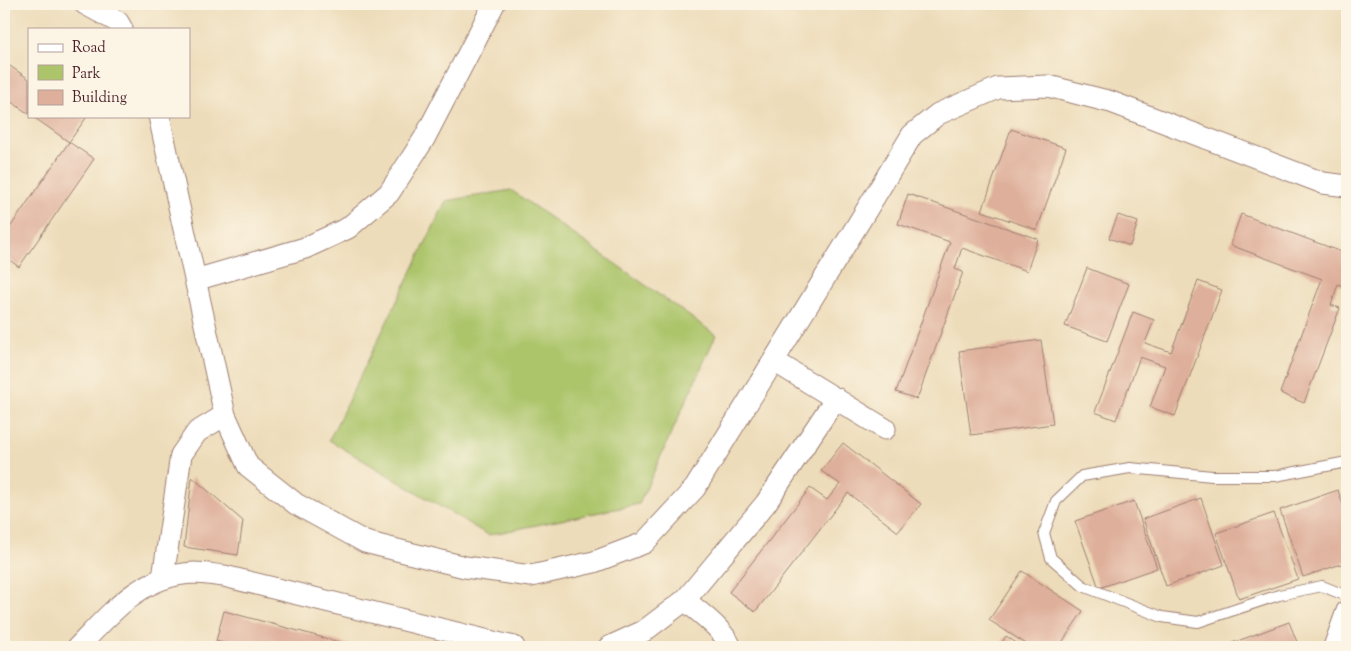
<svg xmlns="http://www.w3.org/2000/svg" width="1351" height="651" font-family="'Sorts Mill Goudy',serif">
  <style>
    .green { fill: #acc56a; stroke: #7b724a }
    .building { fill: #deaf9a }
    .lines { fill: none; stroke-linecap: round; stroke-linejoin: round }
    .lane-casing { stroke: #9c7e72; stroke-width: 12 }
    .street-casing { stroke: #9c7e72; stroke-width: 23 }
    .lane { stroke: #fff; stroke-width: 10 }
    .street { stroke: #fff; stroke-width: 21 }
  </style>
  <rect width="100%" height="100%" fill="#fcf5e5"/>
  <filter id="ink" filterUnits="userSpaceOnUse"><feTurbulence type="fractalNoise" baseFrequency=".02" numOctaves="2"/><feDisplacementMap in="SourceGraphic" scale="10" xChannelSelector="R" yChannelSelector="G"/><feConvolveMatrix kernelMatrix="1 2 1 2 8 2 1 2 1" color-interpolation-filters="sRGB"/></filter>
  <filter id="wash" filterUnits="userSpaceOnUse"><feTurbulence type="fractalNoise" baseFrequency=".0096" numOctaves="4" result="noise"/><feDisplacementMap in="SourceGraphic" scale="20" xChannelSelector="R" yChannelSelector="G"/><feGaussianBlur stdDeviation="1.12" result="paint"/><feColorMatrix in="noise" values="0 0 0 0 0 0 0 0 0 0 0 0 0 0 0 0 0 1.4 0 .05"/><feComposite in="paint" operator="in"/></filter>
  <g filter="url(#wash)">
    <rect width="100%" height="100%" fill="#eddcb9"/>
    <path class="green" d="M511,190L716,335L639,504L488,535L329,440L446,201Z"/>
    <g id="blocks">
      <path class="building" d="M4,62L29,79V114L4,97Z
        M32,116H83L86,118L69,142Z
        M1011,129L1066,148L1037,230L982,211Z
        M69,142L94,159L19,267L4,256V236Z
        M908,194L1038,239L1027,271L962,248L955,269L963,272L917,399L896,392L950,242L898,224Z
        M1241,214L1347,254V288L1338,284L1331,305L1340,308L1304,403L1280,393L1322,279L1230,245Z
        M1118,215L1138,222L1130,246L1109,238Z
        M1087,268L1129,284L1107,341L1065,326Z
        M1198,281L1222,290L1175,416L1150,407L1165,366L1140,357L1116,420L1095,412L1133,312L1154,320L1145,343L1171,352Z
        M1041,340L1053,424L971,435L959,351Z
        M843,443L921,504L898,532L848,493L755,612L729,592L810,488L827,500L840,484L821,471Z
        M192,477L243,521L238,555L184,547Z
        M1338,490L1347,517V562L1303,577L1280,510Z
        M1201,498L1224,565L1166,586L1143,519Z
        M1134,501L1157,568L1099,588L1075,521Z
        M1274,513L1298,579L1239,599L1216,533Z
        M1022,571L1083,611L1059,647H1031L989,620Z
        M224,611L358,647H239L216,641Z
        M1289,622L1299,647H1234L1232,643Z
        M1006,636L1023,647H999Z"/>
    </g>
  </g>
  <g filter="url(#ink)">
    <use href="#blocks" fill-opacity="0" stroke="#9c7e72" stroke-width="1"/>
    <g class="lines">
      <defs>
        <path id="lane" d="M1347,462L1275,476H1212L1130,468L1082,476L1056,501L1044,533L1051,558L1083,586L1162,617L1198,622L1279,595L1322,586L1347,596"/>
        <path id="street" d="M85,4L118,22L122,29
          M159,116L225,415L248,466L296,504L365,542L465,567L531,576L594,562L644,543L695,488L861,219L912,135L938,114L998,88L1048,86L1111,102L1323,183L1347,186
          M195,280L305,248L348,228L389,193L424,139L494,4
          M774,361L885,429
          M163,578L181,455L197,432L225,415
          M685,600C701,614 722,628 731,647
          M78,647C112,612 141,575 194,573C204,573 214,575 224,576L514,647
          M609,647L644,631L685,600L766,503L836,398
          M1334,647L1347,611"/>
      </defs>
      <use href="#lane" class="lane-casing"/>
      <use href="#street" class="street-casing"/>
      <use href="#lane" class="lane"/>
      <use href="#street" class="street"/>
    </g>
  </g>
  <rect width="1351" height="651" fill="none" stroke="#fcf5e5" stroke-width="20"/>
  <rect x="28" y="28" width="162" height="90" fill="#fcf5e5" stroke="#b59f9b"/>
  <rect x="38" y="44" width="25" height="8" fill="#ffffff" stroke="#b59f9b"/>
  <text x="72" y="52" font-size="15" fill="#4a1f2b">Road</text>
  <rect x="38" y="65" width="25" height="15" fill="#acc56a" stroke="#b59f9b"/>
  <text x="72" y="78" font-size="15" fill="#4a1f2b">Park</text>
  <rect x="38" y="90" width="25" height="15" fill="#deaf9a" stroke="#b59f9b"/>
  <text x="72" y="102" font-size="15" fill="#4a1f2b">Building</text>
</svg>
